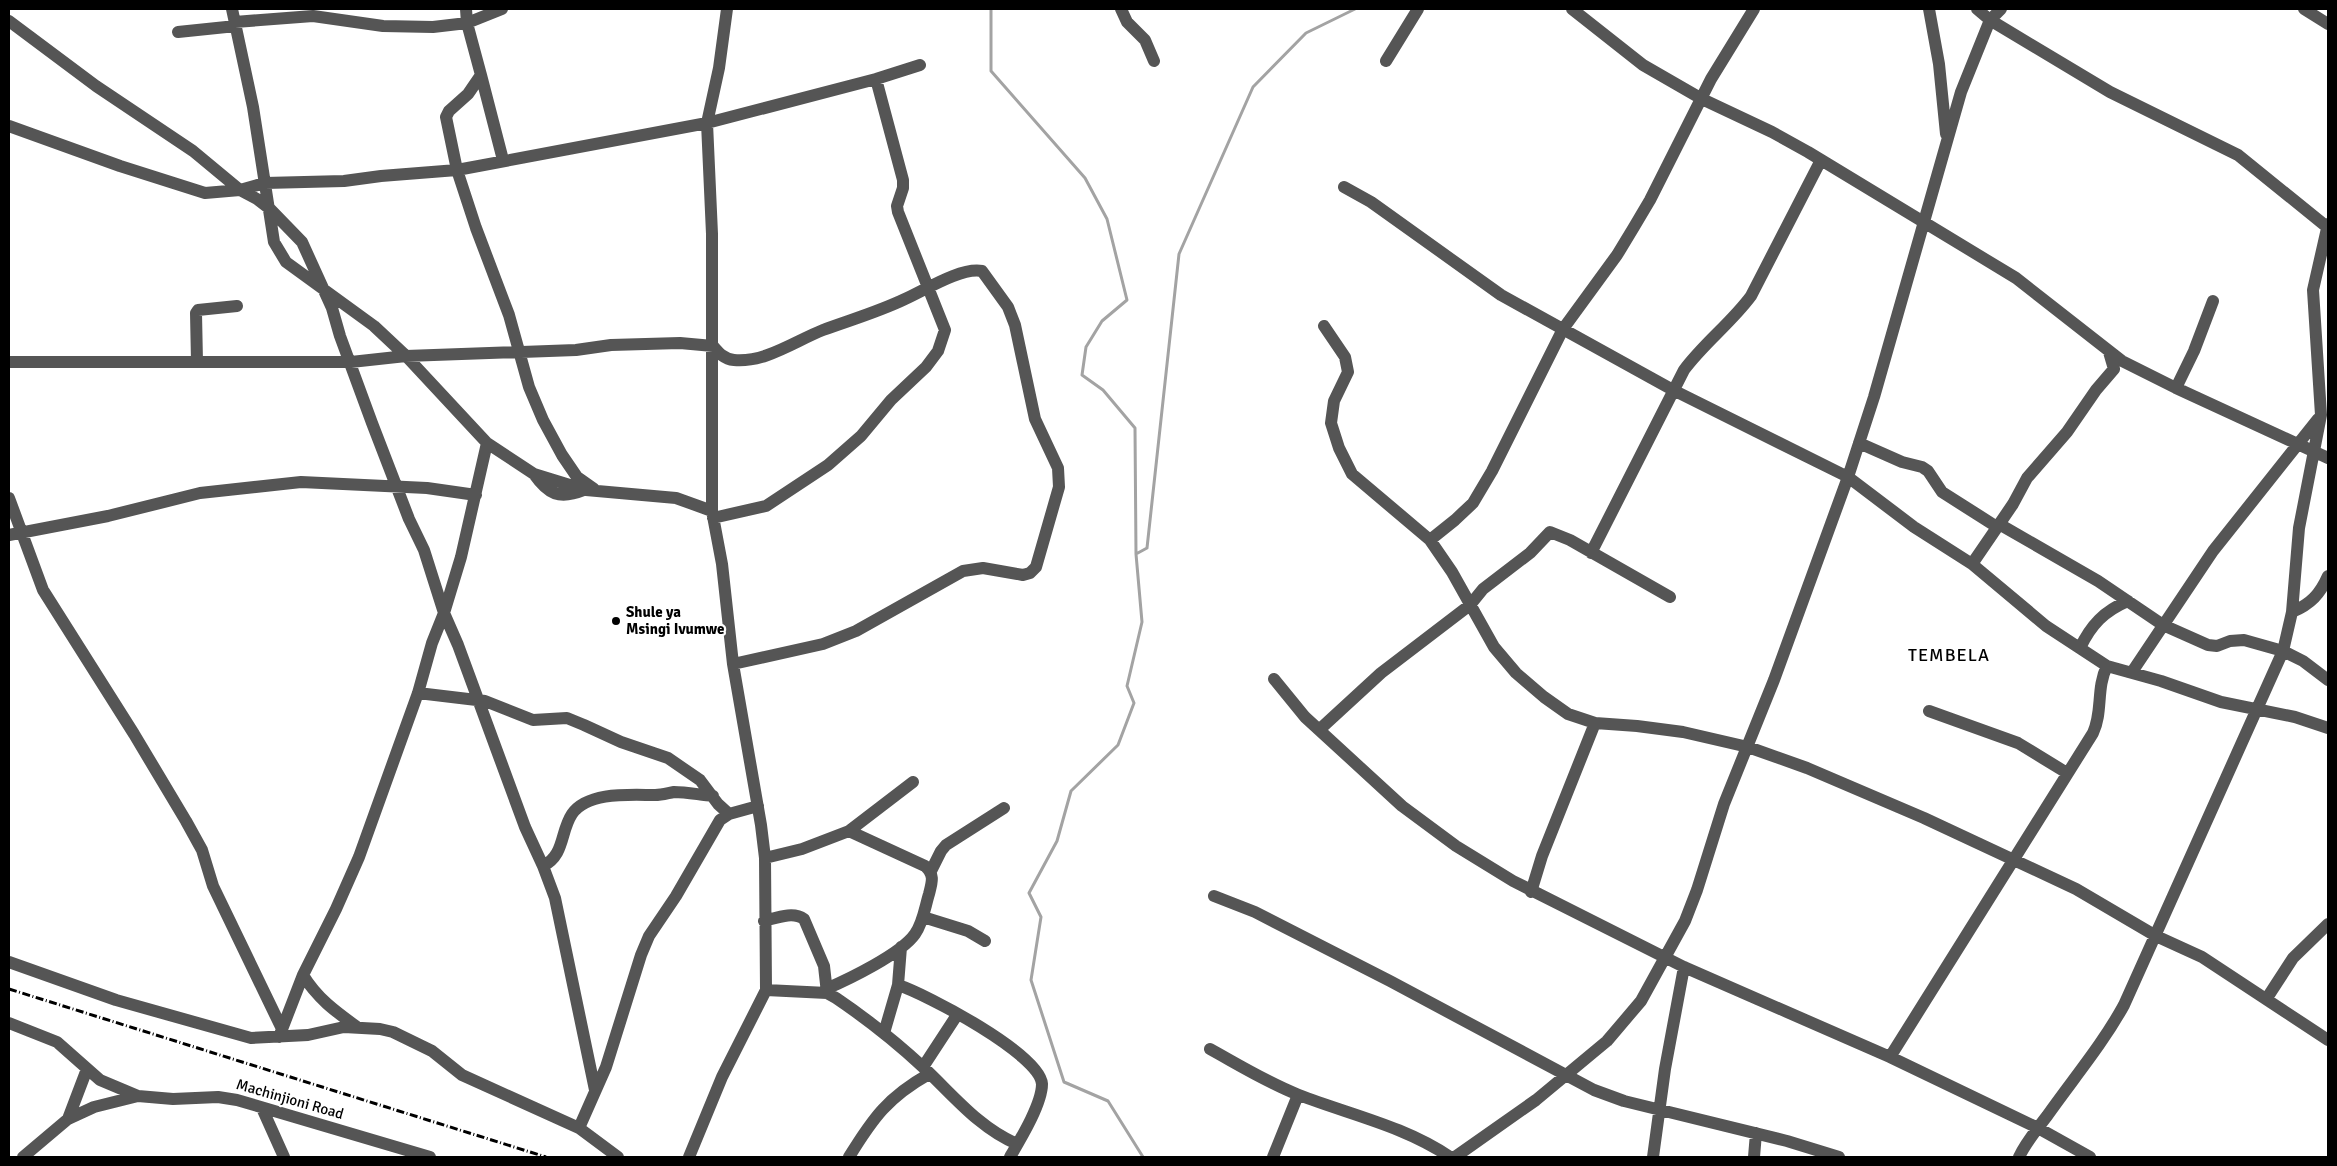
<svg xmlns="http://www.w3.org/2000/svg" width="2337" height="1166" font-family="Signika,sans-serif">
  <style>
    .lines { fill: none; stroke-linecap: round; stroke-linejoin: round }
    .stream { stroke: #a3a3a3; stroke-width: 3 }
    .minor { stroke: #555; stroke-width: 12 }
    .rail { stroke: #000; stroke-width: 3; stroke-dasharray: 8 2.5 1 2.5; stroke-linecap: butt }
    .poi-dot { fill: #000; stroke: #fff; stroke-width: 2 }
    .labels { text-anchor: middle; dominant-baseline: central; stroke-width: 4.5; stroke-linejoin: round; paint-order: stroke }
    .poi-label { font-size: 15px; font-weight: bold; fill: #000; stroke: #fff; text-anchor: start }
    .street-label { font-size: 15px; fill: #000; stroke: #fff }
    .quarter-label { font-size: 18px; letter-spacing: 1px; fill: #000; stroke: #fff }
  </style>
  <rect width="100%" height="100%" fill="#fff"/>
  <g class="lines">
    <path class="stream" d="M991,9V71L1085,178L1107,219L1127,300L1102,321L1086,347L1082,375L1103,390L1135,428L1136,554L1142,622L1127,686L1134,703L1118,745L1071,791L1057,841L1029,893L1041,917L1031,980L1064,1082L1108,1101L1143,1157
      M1136,554L1147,548L1179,254L1253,87L1306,33L1355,9"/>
    <path class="minor" d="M232,9L253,107L274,242L286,262L374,326L406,356L487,443L534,474L586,490L676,498L712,511
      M466,9L467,23L481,75L468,94L449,111L446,117L457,170L476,228L509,315L529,387L543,420L562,455L577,477L594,489
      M1121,9L1127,22L1145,40L1154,61
      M1572,9L1643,65L1702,99L1772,132L1808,152L2016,278L2122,361L2176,388L2328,458
      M1929,9L1939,64L1946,134
      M1977,9L1990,20L2110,92L2238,155L2327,227
      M2304,9L2328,24
      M9,21L96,86L193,151L240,190L265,183L344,181L381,176L457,170L707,123L876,79L920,65
      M235,22L313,16L383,26L433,27L467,23L502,9
      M178,32L236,26
      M1386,61L1418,9
      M481,75L503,160
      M9,126L120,166L205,193L240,190L257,199L270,209L302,242L332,308L340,336L372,423L409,519L424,550L444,613L458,645L525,827L543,866L555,898L595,1090
      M1344,187L1371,202L1501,295L1673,390L1848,477L1914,527L1972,564L2046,626L2107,666L2161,681L2221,702L2295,717L2328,728
      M1324,326L1345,357L1348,372L1334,401L1331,423L1339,448L1352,474L1430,540L1452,572L1494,647L1516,673L1544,697L1568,714L1595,723L1637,726L1683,732L1748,747L1807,768L1924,818L2076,889L2156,936L2202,957L2328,1040
      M9,362H351L406,356L576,350L611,345L680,343L713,346C719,353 724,359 734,360C765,363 795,341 823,330C850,320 878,312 905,299C925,290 961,267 982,271L1008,307L1015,325L1035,419L1058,468L1059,487L1036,567L1030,573L1023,575L983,568L963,571L856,631L823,644L733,664
      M197,362L196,313L198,310L237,306
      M2176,388L2194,351L2213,301
      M1859,443L1902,462L1922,467L1928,471L1942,492L1997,527
      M534,474C548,494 559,500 584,490
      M9,498L43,590L134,734L186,821L202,850L213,886L282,1029
      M713,518L766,506L828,465L861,436L891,400L926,367L938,351L945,330L898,212L897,206L903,188V180L876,79
      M1999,524L2098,581L2163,625L2208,645L2217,646L2230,641L2244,640L2283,651L2303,661L2328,680
      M9,535L108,516L200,493L301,482L427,488L476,495
      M1430,540L1455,520L1473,503L1492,471L1563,329L1617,255L1634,227L1650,200L1711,79L1754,9
      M1591,553L1684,370C1704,343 1731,323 1751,296L1821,160
      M1972,564L2013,504L2027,478L2067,432L2096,390L2114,369L2109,352
      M2292,612C2311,604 2320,594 2328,576
      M2080,648C2091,625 2104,611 2128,601
      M2132,672L2213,551L2318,419
      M1274,679L1305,717L1402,806L1456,846L1513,881L1684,967L1890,1057L2038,1128L2090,1157
      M418,693L485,701L533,720L567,718L584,725L621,742L668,758L700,780L718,804L729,814
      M1929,711L2018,743L2067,773
      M1319,730L1381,673L1470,605L1483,589L1530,553L1550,532L1570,540L1670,597
      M765,858L802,849L849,831L913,782
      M543,866C565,855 560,832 572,814C588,791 632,795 655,795C662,795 668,793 674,792C687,792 700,795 713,796
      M931,871L941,851L946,845L1004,808
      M1531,892L1542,856L1595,723
      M1214,896L1255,912L1390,981L1594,1090L1624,1101L1787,1141L1839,1157
      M923,917L968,931L985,941
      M764,921C776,918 793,911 804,919L824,966L827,993
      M9,962L116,1000L251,1038L308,1035L344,1027L380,1029L393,1032L432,1051L462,1075L579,1128L618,1157
      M303,975C317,998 335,1011 357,1027
      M898,985C926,994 1040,1054 1042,1084C1042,1104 1020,1140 1010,1157
      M826,989C849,979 901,954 915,934C923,923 925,907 929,894C932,882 935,875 925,866L849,831
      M766,990L827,993L836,998C867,1019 896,1042 923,1067C953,1095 979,1128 1017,1144
      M2267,998L2293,958L2328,924
      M9,1023L57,1042L100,1080L138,1096L173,1099L218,1097L237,1100L430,1157
      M884,1033L898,985L901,947
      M279,1037L303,975L336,909L359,857L418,693L432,643L444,613L461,557L487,443
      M1210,1049C1239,1065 1268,1083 1299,1095C1351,1115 1404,1126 1450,1157
      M1890,1057L2093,733C2103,712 2096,688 2107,666
      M923,1067L957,1015
      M262,1108L284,1157
      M68,1119L87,1069
      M579,1128L606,1067L641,955L649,936L676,896L720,820L729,814L758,806
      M23,1157L68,1119L94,1107L138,1096
      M689,1157L722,1077L766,990L765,858L761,825L733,664L722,564L712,511V234L707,123L719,68L727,9
      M849,1157C873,1118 888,1097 929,1074
      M1273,1157L1298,1095
      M1455,1157L1536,1100L1607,1041L1641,1001L1685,921L1697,890L1724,804L1774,680L1848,477L1874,397L1961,92L1990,20L2001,9
      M1653,1157L1665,1069L1684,967
      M1754,1157L1756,1133
      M2019,1157C2026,1142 2037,1129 2047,1116C2073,1079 2102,1045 2124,1005L2283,651L2292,612L2299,528L2321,415L2313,290L2328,224"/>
    <path class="rail" d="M9,989L546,1157"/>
  </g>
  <circle class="poi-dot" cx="616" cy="621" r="5"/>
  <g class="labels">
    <g class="poi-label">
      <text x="626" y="612">Shule ya<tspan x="626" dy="17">Msingi Ivumwe</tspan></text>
    </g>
    <g class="street-label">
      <text transform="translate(290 1099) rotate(16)">Machinjioni Road</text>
    </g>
    <g class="quarter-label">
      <text x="1949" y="655">TEMBELA</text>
    </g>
  </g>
  <rect width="2337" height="1166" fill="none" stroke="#000000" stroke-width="20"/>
</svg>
